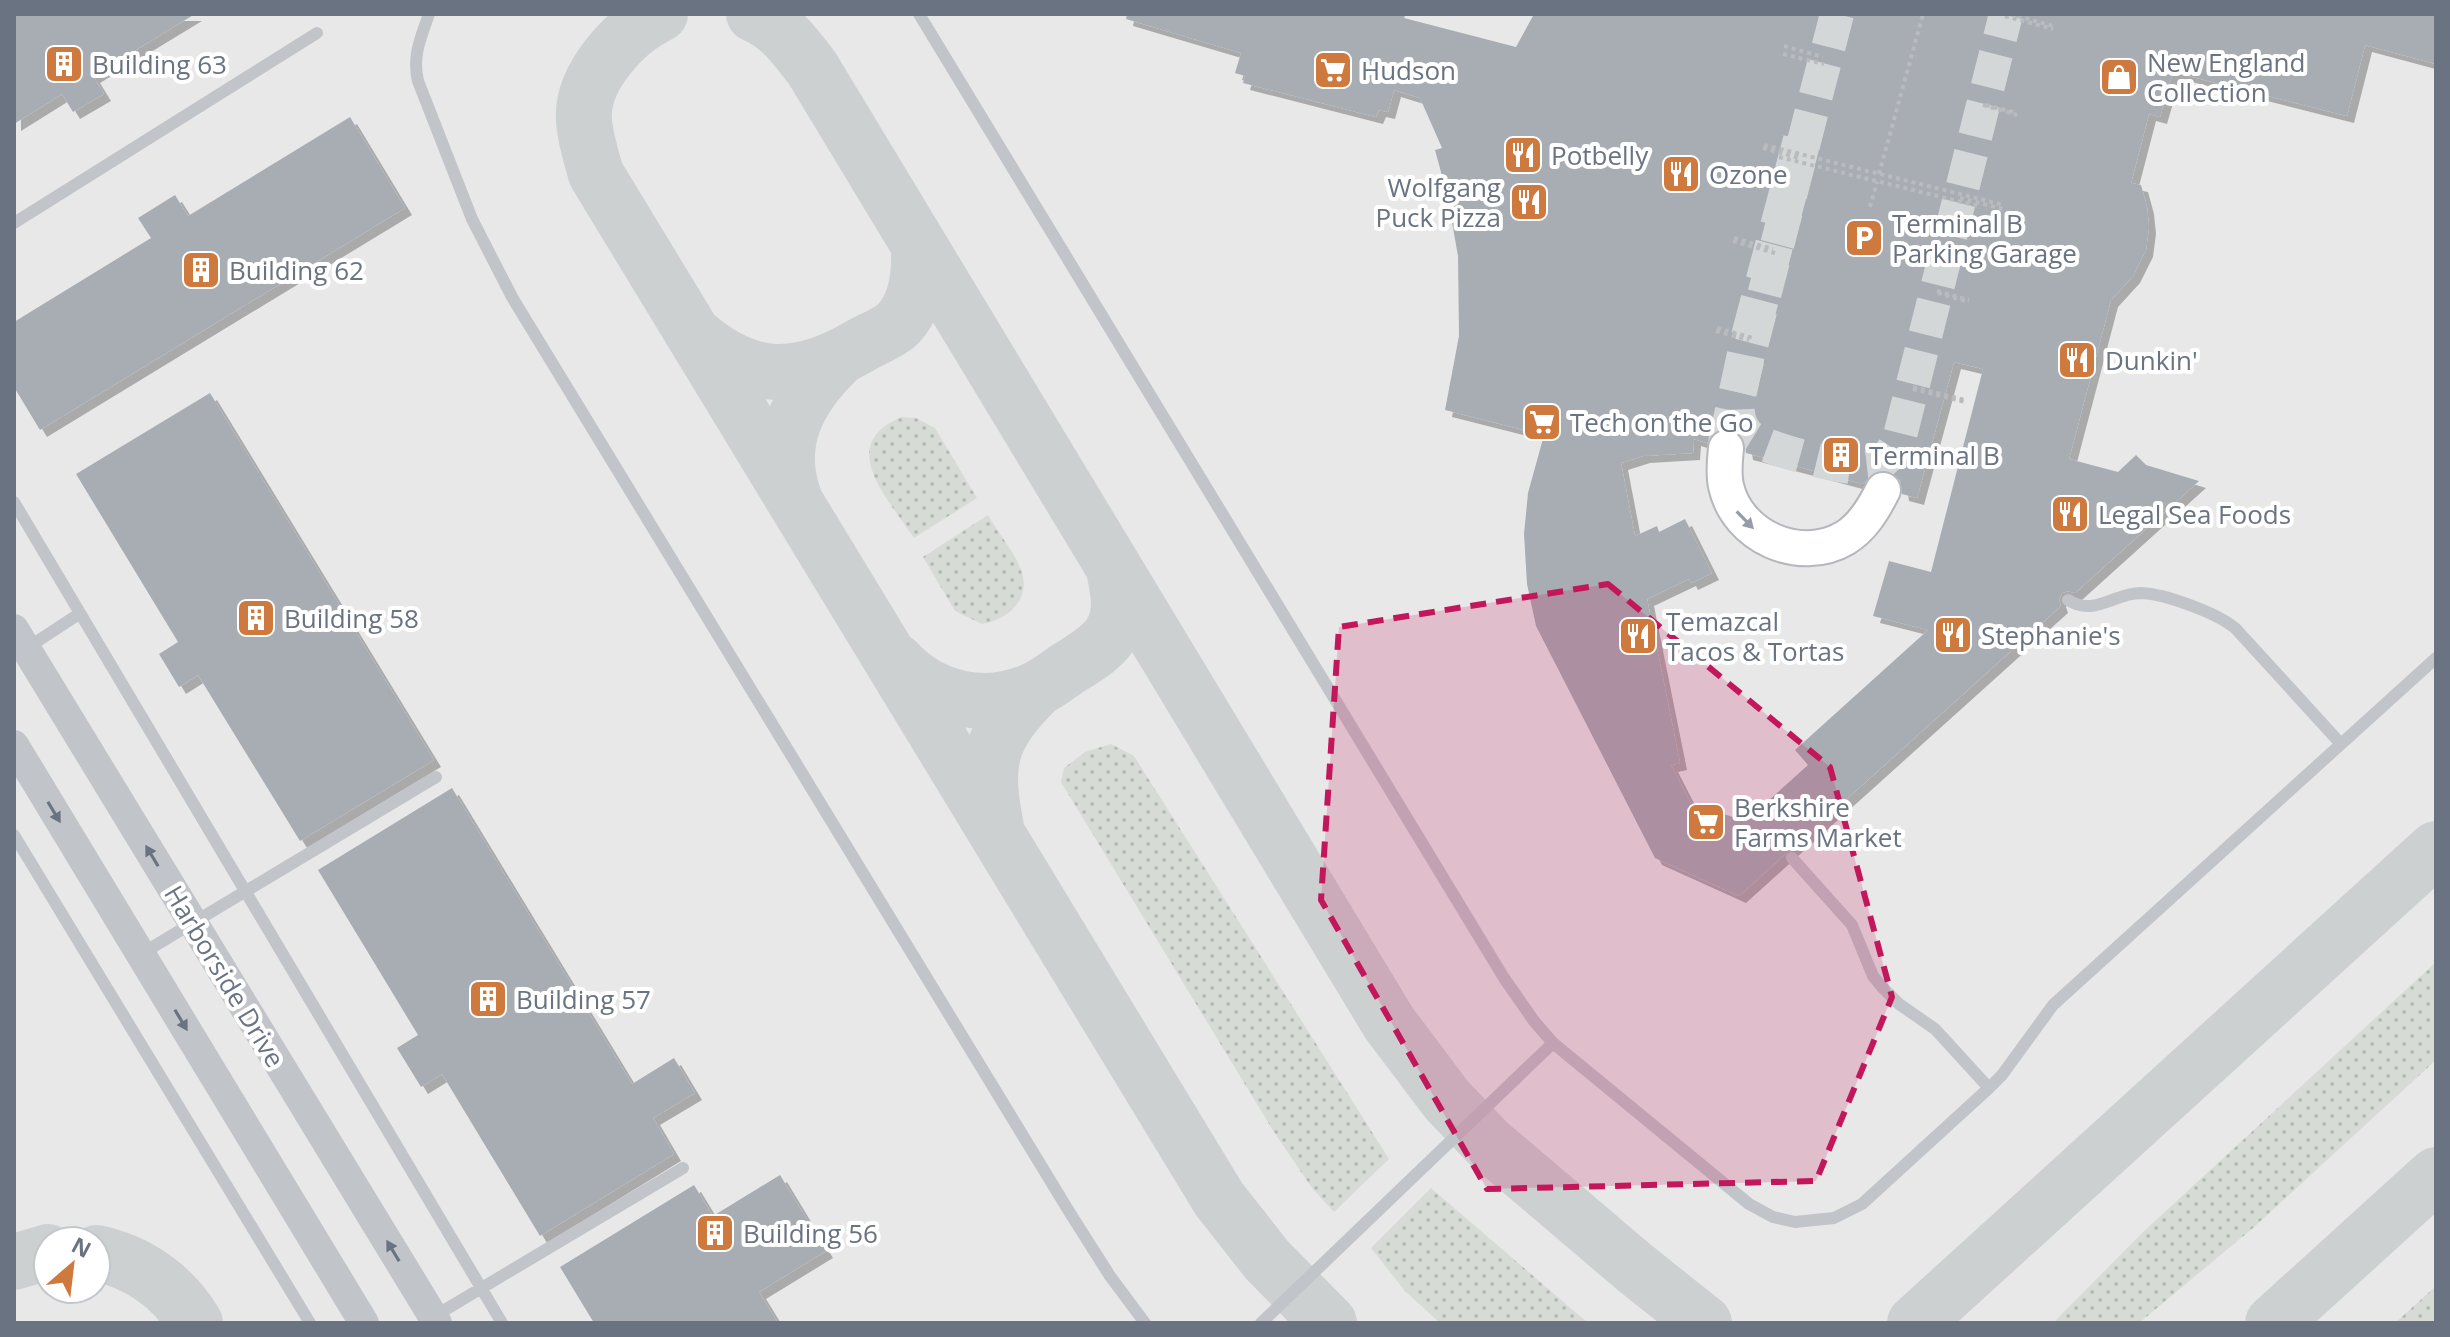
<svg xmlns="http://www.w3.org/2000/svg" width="2450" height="1337" font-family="'Open Sans',sans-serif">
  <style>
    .built { fill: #e8e8e8; fill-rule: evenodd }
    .grass { fill: url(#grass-dots) }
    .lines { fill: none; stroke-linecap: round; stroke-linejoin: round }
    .taxiway { stroke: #cdd0d1; stroke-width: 56 }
    .building { fill: #a8adb4; fill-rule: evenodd; filter: url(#shadow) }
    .secondary-tunnel { stroke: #d4d7d8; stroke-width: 34; stroke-dasharray: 34 17; stroke-linecap: butt }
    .primary-tunnel { stroke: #d4d7d8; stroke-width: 38; stroke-dasharray: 38 19; stroke-linecap: butt }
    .secondary-casing { stroke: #b4b7bc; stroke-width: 38 }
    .path { stroke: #b9bbbe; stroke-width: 4; stroke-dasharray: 4 4; stroke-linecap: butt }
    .service { stroke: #c1c4c8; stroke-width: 12 }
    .tertiary { stroke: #c1c4c8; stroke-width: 30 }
    .secondary { stroke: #fff; stroke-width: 34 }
    .path-bridge { stroke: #b9bbbe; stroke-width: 4; stroke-dasharray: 4 4; stroke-linecap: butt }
    .oneway { fill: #979da8 }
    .oneway2 { fill: #6a7382 }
    .marked { fill: #c2185b; fill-opacity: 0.2; stroke: #c2185b; stroke-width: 6; stroke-dasharray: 16 10; stroke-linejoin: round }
    .labels { text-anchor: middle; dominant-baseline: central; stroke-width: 8; stroke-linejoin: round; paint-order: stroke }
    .poi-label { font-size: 26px; fill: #6a7382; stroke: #fff; text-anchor: start }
    .street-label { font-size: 26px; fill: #6a7382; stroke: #fff }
  </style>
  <defs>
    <pattern id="grass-dots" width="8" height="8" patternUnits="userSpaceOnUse" patternTransform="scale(2)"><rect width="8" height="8" fill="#d6dcd5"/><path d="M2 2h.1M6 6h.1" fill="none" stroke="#b2b7b2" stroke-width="1.8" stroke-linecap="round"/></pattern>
    <filter id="shadow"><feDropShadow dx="7" dy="7" stdDeviation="0" flood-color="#0004"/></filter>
  </defs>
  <rect width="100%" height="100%" fill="#f7f8f5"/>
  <path class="built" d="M14,14H2436V1323H14ZM48,1241H96V1289H48Z"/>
  <path class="grass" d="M902,417L916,418L935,428L977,498L914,538C889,500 834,444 902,417Z
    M988,515C998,533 1014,551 1021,570C1032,599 1008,620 982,624L955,611L923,557Z
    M1111,744L1134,756L1389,1159L1334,1212L1312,1188L1274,1132L1061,782L1064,768L1085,752Z
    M2436,962V1060L2253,1228L2139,1323H2053L2143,1232Z
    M1431,1188L1588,1323H1440L1405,1291L1371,1248Z
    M2436,1286V1323H2395Z"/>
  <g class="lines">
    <path class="taxiway" d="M660,14C624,31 581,78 584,120C585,138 591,156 596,174L1219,1199L1267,1260L1329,1323
      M754,14C780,25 795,46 812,68L1389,1023L1447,1100L1488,1143L1635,1268L1704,1323
      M696,336C750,382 798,382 858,347C870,340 886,334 896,326C918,305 920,273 919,245
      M794,498C774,442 798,398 837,360
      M896,661C932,701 988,712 1036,689C1047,684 1057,676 1067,669C1083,659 1105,647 1113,630C1123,611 1118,589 1114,569
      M996,827C983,762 989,736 1037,689
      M96,1253C138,1262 173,1286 195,1323
      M14,1262L48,1252
      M1915,1323L2436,849
      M2273,1323L2436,1175"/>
  </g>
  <path class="building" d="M14,14H195L93,76L104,94L73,112L62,94L14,124Z
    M1127,14H1406L1404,18L1516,47L1534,14H2436V64L2365,45L2347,116L2173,72L2160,117L2149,114L2131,183L2141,185L2147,207L2149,227L2146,250L2133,276L2111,300L2069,459L2118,472L2136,455L2146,465L2199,481L2075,593L2068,591L2062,593L2059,600L2061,606L1739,896L1655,858L1536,626L1527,584L1524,534L1528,493L1544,435L1445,410L1459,336L1458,256L1447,194L1435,150L1442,148L1420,98L1394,90L1388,112L1379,110L1376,117L1243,83L1245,76L1235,73L1241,53L1126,19ZM1954,362L1983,369L1931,572L1889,561L1873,616L1928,630L1795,750L1808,765L1746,821L1691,804L1671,765L1680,763L1647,599L1689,579L1691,583L1712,573L1685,519L1659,532L1657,526L1635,536L1621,463L1643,456L1693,453L1694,439L1707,443L1717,430L1729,428L1738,432L1744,439L1746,453L1863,484L1873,473L1883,470L1891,472L1900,480L1902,494L1917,498Z
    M350,117L405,208L40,430L14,387V322L151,238L138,218L175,195L188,216Z
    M210,393L434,760L300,841L198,675L179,687L159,654L178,642L76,474Z
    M452,788L632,1084L674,1058L695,1093L653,1118L674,1154L540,1236L442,1074L421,1087L397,1048L418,1035L318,870Z
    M780,1175L826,1251L759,1292L778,1323H594L560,1267L694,1185L713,1216Z"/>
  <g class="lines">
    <path class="secondary-tunnel" d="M1837,14L1738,396C1737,411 1737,425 1749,436C1761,448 1851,471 1868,468C1883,465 1892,453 1899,440L2006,14"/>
    <path class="primary-tunnel" d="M1726,448L1749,340L1802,140"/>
    <defs>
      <path id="secondary" d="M1726,448C1725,460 1723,473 1726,486C1737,536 1799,565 1845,538C1863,527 1874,508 1883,490"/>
    </defs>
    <use href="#secondary" class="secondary-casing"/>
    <path class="path" d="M2010,14L2053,26
      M1784,46L1823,57
      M1986,105L2017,113
      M1764,145L2004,205
      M1779,157L1978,206
      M1879,174L1923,14
      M1870,207L1877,182
      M1734,238L1773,249
      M1938,293L1969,302
      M1716,331L1749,340
      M1913,389L1965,402"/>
    <path class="service" d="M429,14C421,37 412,56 418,81L472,219L512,297L1070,1213L1110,1276L1145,1323
      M919,14L1504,978L1534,1021L1553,1043L1749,1204L1773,1217L1795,1222L1834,1218L1862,1204L1989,1088L2002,1075L2053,1005L2436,658
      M14,223L317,33
      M14,502L502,1323
      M2068,600C2094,617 2114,593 2141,593C2165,594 2218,613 2236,629L2341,744
      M27,648L79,614
      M14,835L310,1323
      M1792,858L1852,925L1873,976L1882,987L1899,1004L1935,1029L1989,1088
      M141,954L436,777
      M433,1317L683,1168
      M1261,1323L1553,1043"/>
    <path class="tertiary" d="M14,629L437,1323
      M14,745L364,1323"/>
    <use href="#secondary" class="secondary"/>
    <path class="path-bridge" d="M2005,16L2053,29
      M1783,54L1824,64
      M1983,105L2017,115
      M1763,148L1799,158
      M1960,198L2003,209
      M1733,241L1775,253
      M1937,291L1969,300
      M1717,328L1753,338
      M1913,387L1965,400"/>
  </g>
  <defs><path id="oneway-solid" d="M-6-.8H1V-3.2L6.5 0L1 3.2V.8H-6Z" transform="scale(2)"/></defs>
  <use class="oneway" href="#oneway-solid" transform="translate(1745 520) rotate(46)"/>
  <g class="oneway2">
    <use href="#oneway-solid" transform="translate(54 812) rotate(59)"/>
    <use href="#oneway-solid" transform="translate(152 856) rotate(-121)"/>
    <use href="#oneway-solid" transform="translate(181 1020) rotate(59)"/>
    <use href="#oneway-solid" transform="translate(393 1251) rotate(-121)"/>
  </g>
  <path class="marked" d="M1608,584L1830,767L1892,997L1816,1181L1487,1189L1321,900L1339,627Z"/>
  <defs>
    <symbol id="building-square" viewBox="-11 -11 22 22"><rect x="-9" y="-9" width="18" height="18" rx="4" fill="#ce7a3f" stroke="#fff"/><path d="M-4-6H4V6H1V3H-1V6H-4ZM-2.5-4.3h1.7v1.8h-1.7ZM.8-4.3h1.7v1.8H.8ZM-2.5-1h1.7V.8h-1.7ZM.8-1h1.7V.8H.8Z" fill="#fff"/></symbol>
    <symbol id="supermarket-square" viewBox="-11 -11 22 22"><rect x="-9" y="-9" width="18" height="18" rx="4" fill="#ce7a3f" stroke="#fff"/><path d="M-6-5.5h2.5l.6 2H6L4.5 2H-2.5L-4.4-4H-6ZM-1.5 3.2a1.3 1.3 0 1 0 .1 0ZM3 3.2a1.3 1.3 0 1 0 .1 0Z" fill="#fff"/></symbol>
    <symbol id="shop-square" viewBox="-11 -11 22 22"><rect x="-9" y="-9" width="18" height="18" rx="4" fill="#ce7a3f" stroke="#fff"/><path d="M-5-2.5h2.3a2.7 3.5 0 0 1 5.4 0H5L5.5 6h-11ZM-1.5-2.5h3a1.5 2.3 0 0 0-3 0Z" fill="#fff"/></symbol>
    <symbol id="restaurant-square" viewBox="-11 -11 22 22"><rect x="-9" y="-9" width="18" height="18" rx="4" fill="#ce7a3f" stroke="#fff"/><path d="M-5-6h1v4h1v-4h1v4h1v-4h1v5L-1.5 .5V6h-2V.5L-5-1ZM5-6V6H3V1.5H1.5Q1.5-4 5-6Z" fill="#fff"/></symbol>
    <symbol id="parking-square" viewBox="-11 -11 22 22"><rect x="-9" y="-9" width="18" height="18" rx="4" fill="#ce7a3f" stroke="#fff"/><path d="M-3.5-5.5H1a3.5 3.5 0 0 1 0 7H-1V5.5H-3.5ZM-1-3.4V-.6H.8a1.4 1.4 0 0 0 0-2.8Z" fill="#fff"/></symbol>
  </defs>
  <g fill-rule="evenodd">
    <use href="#building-square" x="42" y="42" width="44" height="44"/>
    <use href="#supermarket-square" x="1311" y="48" width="44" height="44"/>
    <use href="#shop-square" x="2097" y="55" width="44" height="44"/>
    <use href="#restaurant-square" x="1501" y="133" width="44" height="44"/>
    <use href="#restaurant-square" x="1659" y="152" width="44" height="44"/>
    <use href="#restaurant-square" x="1507" y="180" width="44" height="44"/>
    <use href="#parking-square" x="1842" y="216" width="44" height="44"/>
    <use href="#building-square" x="179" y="248" width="44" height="44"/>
    <use href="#restaurant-square" x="2055" y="338" width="44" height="44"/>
    <use href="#supermarket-square" x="1520" y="400" width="44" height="44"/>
    <use href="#building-square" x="1819" y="433" width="44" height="44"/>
    <use href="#restaurant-square" x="2048" y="492" width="44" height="44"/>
    <use href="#building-square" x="234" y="596" width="44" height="44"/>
    <use href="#restaurant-square" x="1931" y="613" width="44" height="44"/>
    <use href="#restaurant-square" x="1616" y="614" width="44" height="44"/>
    <use href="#supermarket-square" x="1684" y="800" width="44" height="44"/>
    <use href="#building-square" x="466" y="977" width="44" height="44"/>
    <use href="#building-square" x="693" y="1211" width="44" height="44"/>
  </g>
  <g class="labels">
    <g class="poi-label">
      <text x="2147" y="62">New England<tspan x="2147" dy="30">Collection</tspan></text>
      <text x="92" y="64">Building 63</text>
      <text x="1361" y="70">Hudson</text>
      <text x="1551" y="155">Potbelly</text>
      <text x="1709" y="174">Ozone</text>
      <text x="1501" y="187" text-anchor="end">Wolfgang<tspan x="1501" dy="30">Puck Pizza</tspan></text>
      <text x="1892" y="223">Terminal B<tspan x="1892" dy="30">Parking Garage</tspan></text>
      <text x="229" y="270">Building 62</text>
      <text x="2105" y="360">Dunkin'</text>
      <text x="1570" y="422">Tech on the Go</text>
      <text x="1869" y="455">Terminal B</text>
      <text x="2098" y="514">Legal Sea Foods</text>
      <text x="284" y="618">Building 58</text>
      <text x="1666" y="621">Temazcal<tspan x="1666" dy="30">Tacos &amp; Tortas</tspan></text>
      <text x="1981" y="635">Stephanie's</text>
      <text x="1734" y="807">Berkshire<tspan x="1734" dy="30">Farms Market</tspan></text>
      <text x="516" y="999">Building 57</text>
      <text x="743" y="1233">Building 56</text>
    </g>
    <g class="street-label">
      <text transform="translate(225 976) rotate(59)">Harborside Drive</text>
    </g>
  </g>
  <rect width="2450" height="1337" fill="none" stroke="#6a7382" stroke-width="32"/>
  <g transform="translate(72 1265) rotate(28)"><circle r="38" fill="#ffffff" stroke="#c3c7cd" stroke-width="2"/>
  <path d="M0-6L14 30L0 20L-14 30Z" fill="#ce7a3f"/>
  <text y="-12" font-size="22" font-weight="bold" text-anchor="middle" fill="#6a7382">N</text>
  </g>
</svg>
